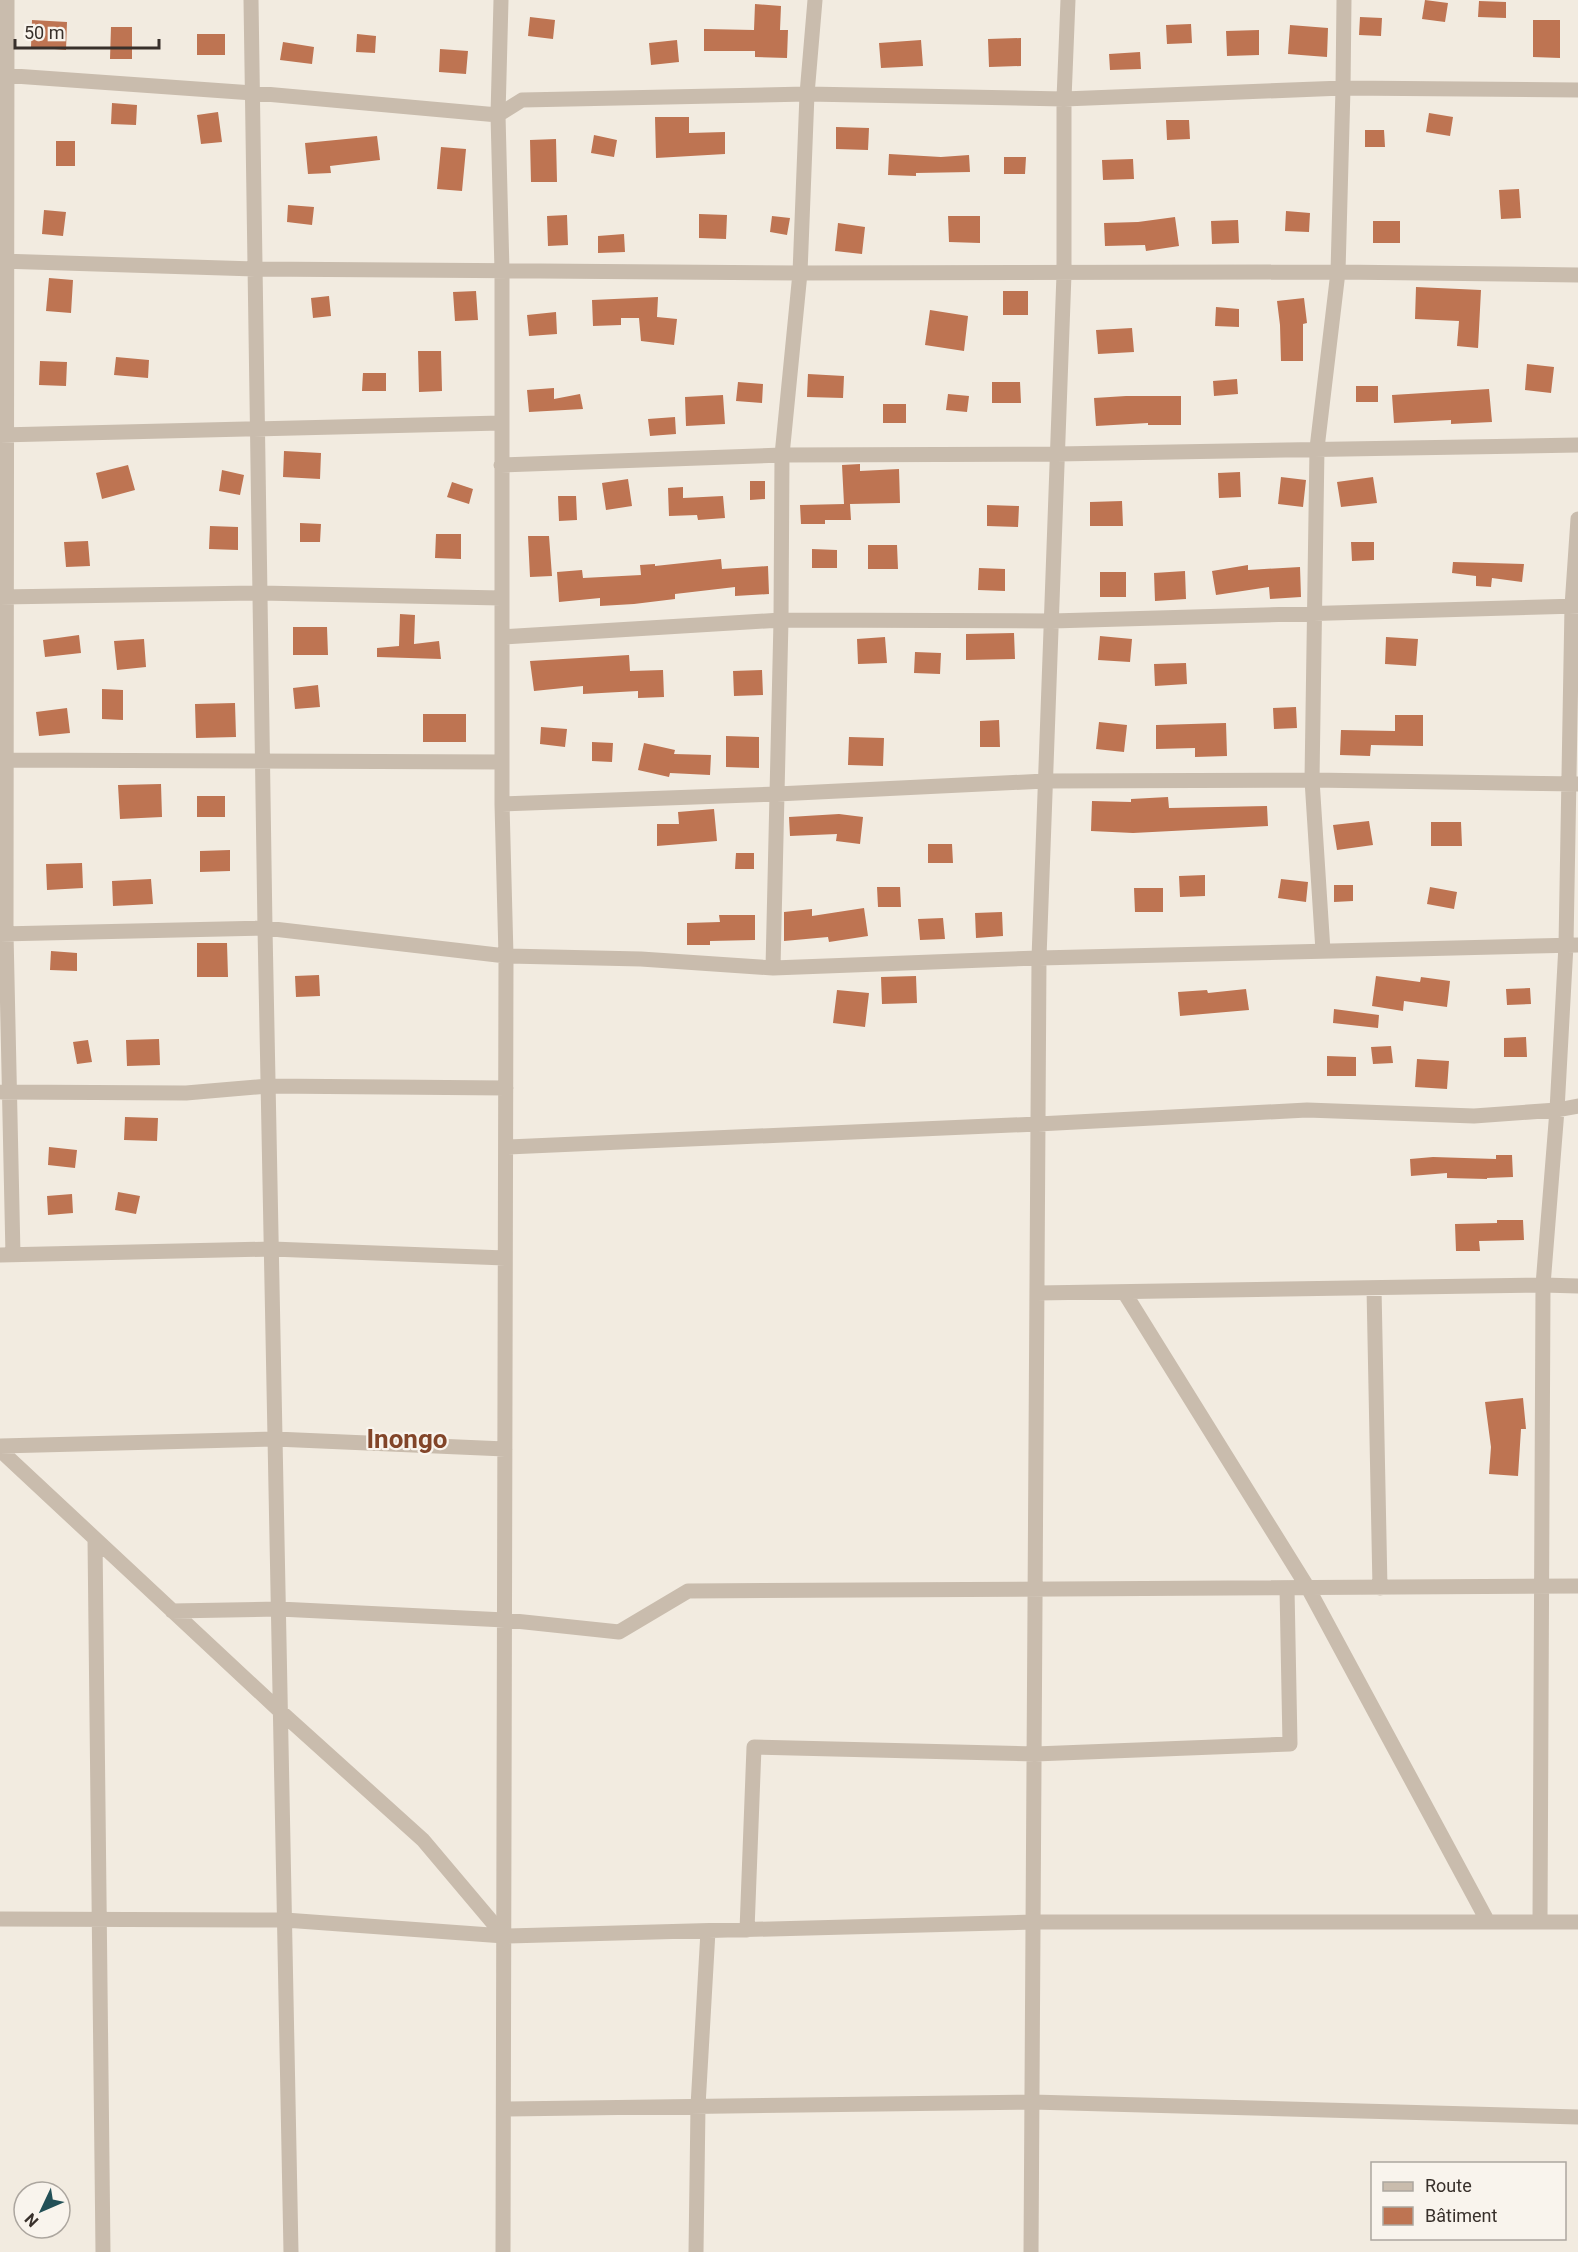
<svg xmlns="http://www.w3.org/2000/svg" width="1578" height="2252" font-family="Roboto,sans-serif">
  <style>
    .building { fill: #be7452 }
    .lines { fill: none; stroke-linecap: round; stroke-linejoin: round }
    .minor { stroke: #c9bcad; stroke-width: 15 }
    .labels { text-anchor: middle; dominant-baseline: central; stroke-width: 4.5; stroke-linejoin: round; paint-order: stroke }
    .district-label { font-size: 26px; font-weight: bold; fill: #824529; stroke: #f9f4ed }
  </style>
  <rect width="100%" height="100%" fill="#f2ebe0"/>
  <path class="building" d="M1425,0L1448,3L1445,22L1422,19Z
    M1479,1L1506,2V18L1478,17Z
    M755,4L781,6L780,30H788L787,58L755,57V51H704V29L754,30Z
    M530,17L555,20L553,39L528,36Z
    M1360,17L1382,18L1381,36L1359,35Z
    M32,20L67,22L66,50L31,47Z
    M1533,20H1560V58L1533,57Z
    M1191,24L1192,43L1167,44L1166,25Z
    M1290,25L1328,28L1327,57L1288,54Z
    M111,27H132V59H110Z
    M1259,30V55L1227,56L1226,31Z
    M197,34H225V55H197Z
    M357,34L376,36L375,53L356,52Z
    M1021,38V66L989,67L988,39Z
    M677,40L679,62L651,65L649,43Z
    M921,40L923,66L881,68L879,43Z
    M283,42L314,47L312,64L280,60Z
    M440,49L468,51L466,74L439,72Z
    M1140,52L1141,69L1110,70L1109,54Z
    M112,103L137,105L136,125L111,124Z
    M218,112L222,142L201,144L197,115Z
    M1429,113L1453,117L1450,136L1426,132Z
    M655,117H689V133L725,132V154L656,158Z
    M1166,120H1189L1190,139L1167,140Z
    M836,127L869,128L868,150L836,149Z
    M1365,130H1384L1385,147H1365Z
    M594,135L617,140L614,157L591,153Z
    M377,136L380,160L330,166L331,173L308,174L305,143Z
    M556,139L557,182H531L530,140Z
    M56,141H75V166H56Z
    M441,147L466,149L462,191L437,189Z
    M889,154L941,157L969,155L970,172L916,173V176L888,175Z
    M1004,157H1026L1025,174H1004Z
    M1133,159L1134,179L1103,180L1102,160Z
    M1519,189L1521,218L1501,219L1499,190Z
    M288,205L314,207L312,225L287,222Z
    M44,210L66,212L63,236L42,234Z
    M1286,211L1310,213L1309,232L1285,231Z
    M699,214L727,215L726,239L699,238Z
    M567,215L568,245L548,246L547,216Z
    M772,216L790,218L787,235L770,232Z
    M948,216H980V243L949,242Z
    M1175,217L1179,246L1146,251L1145,245L1105,246L1104,223L1138,222Z
    M1238,220L1239,243L1212,244L1211,221Z
    M1373,221H1400V243H1373Z
    M838,223L865,227L862,254L835,251Z
    M624,234L625,252L598,253V236Z
    M49,278L73,280L71,313L46,311Z
    M1416,287L1481,290L1478,348L1457,346L1459,321L1415,319Z
    M476,291L478,320L455,321L453,292Z
    M1003,291H1028V315H1003Z
    M329,296L331,316L313,318L311,298Z
    M658,297L657,317L677,319L674,345L641,341L639,318H621V325L593,326L592,300Z
    M1304,298L1307,323L1303,324V361H1281L1280,325L1277,301Z
    M1216,307L1239,309V327L1215,326Z
    M930,310L968,316L964,351L925,345Z
    M556,312L557,334L529,336L527,315Z
    M1132,328L1134,352L1098,354L1096,330Z
    M418,351H441L442,391L419,392Z
    M116,357L149,360L148,378L114,375Z
    M40,361L67,362L66,386L39,385Z
    M1527,364L1554,367L1551,393L1525,390Z
    M363,373H386V391H362Z
    M808,374L844,376L843,398L807,397Z
    M1237,379L1238,394L1214,396L1213,381Z
    M738,382L763,384L762,403L736,401Z
    M992,382H1020L1021,403H992Z
    M1356,386H1378V402H1356Z
    M554,388V399L580,394L583,409L529,412L527,390Z
    M1489,389L1492,422L1451,424V420L1394,423L1392,395Z
    M948,394L969,396L967,412L946,410Z
    M723,395L725,424L686,426L685,397Z
    M1126,396H1181V425H1148V423L1096,426L1094,398Z
    M883,404H906V423H883Z
    M675,417L676,434L650,436L648,419Z
    M284,451L321,453L320,479L283,477Z
    M860,464V471L899,469L900,503L850,504L851,520H825V524H801L800,505L844,504L842,465Z
    M128,465L135,490L102,499L96,473Z
    M222,470L244,475L240,495L219,491Z
    M1240,472L1241,497L1219,498L1218,473Z
    M1281,477L1306,480L1303,507L1278,504Z
    M1373,477L1377,503L1341,507L1337,482Z
    M628,479L632,506L606,510L602,483Z
    M750,481H765V499L750,500Z
    M452,482L473,489L469,504L447,497Z
    M683,487V498L723,496L725,518L698,520L697,515L669,516L668,488Z
    M558,496H576L577,520L559,521Z
    M1122,501L1123,526H1090V502Z
    M987,505L1019,506L1018,527L987,526Z
    M300,523L321,524L320,542H300Z
    M210,526L238,527V550L209,549Z
    M436,534H461V559L435,558Z
    M528,536H549L552,576L530,577Z
    M88,541L90,566L66,567L64,542Z
    M1351,542H1374V560L1352,561Z
    M868,545H897L898,569H868Z
    M812,549L837,550V568H812Z
    M721,559L722,569L768,566L769,594L735,596V587L675,594V599L634,604L600,606V598L559,602L557,572L582,570L583,578L641,575L640,565L655,564V566Z
    M1453,562L1524,564L1522,582L1492,578L1491,587L1476,586V576L1452,573Z
    M1248,565V570L1300,567L1301,597L1270,599L1269,587L1216,595L1212,571Z
    M979,568L1005,569V591L978,590Z
    M1185,571L1186,599L1155,601L1154,573Z
    M1100,572H1126V597H1100Z
    M400,614L415,615L414,644L439,641L441,659L377,657V648L399,646Z
    M293,627H327L328,655H293Z
    M1014,633L1015,659L966,660V634Z
    M79,635L81,653L45,657L43,640Z
    M1100,636L1132,639L1130,662L1098,660Z
    M885,637L887,663L858,664L857,639Z
    M1386,637L1418,639L1416,666L1385,664Z
    M144,639L146,667L117,670L114,641Z
    M915,652L941,653L940,674L914,673Z
    M629,655L630,671L663,670L664,697L638,698V691L583,694V686L534,691L530,661Z
    M1186,663L1187,684L1155,686L1154,664Z
    M762,670L763,695L734,696L733,671Z
    M318,685L320,707L295,709L293,688Z
    M102,689L123,690V720L102,719Z
    M235,703L236,737L196,738L195,704Z
    M1296,707L1297,728L1274,729L1273,708Z
    M67,708L70,733L39,736L36,712Z
    M423,714H466V742H423Z
    M1395,715H1423V746L1371,745L1370,756L1340,755L1341,730L1395,731Z
    M999,720L1000,747H980V721Z
    M1099,722L1127,725L1124,752L1096,749Z
    M1226,723L1227,756L1195,757V748L1156,749V725Z
    M541,727L567,729L565,747L540,744Z
    M726,736L759,737V768L726,767Z
    M849,737L884,738L883,766L848,765Z
    M592,742L613,743L612,762L592,761Z
    M644,743L675,750L674,754L711,755L710,775L670,773L669,777L638,770Z
    M161,784L162,817L120,819L118,785Z
    M197,796H225V817H197Z
    M1168,797L1169,808L1267,806L1268,826L1133,833L1091,831L1092,801L1131,802V799Z
    M714,809L717,841L657,846V824H679L678,812Z
    M839,814L863,817L860,844L836,841L837,834L790,836L789,817Z
    M1369,821L1373,845L1337,850L1333,825Z
    M1431,822H1461L1462,846H1431Z
    M928,844H952L953,863H928Z
    M230,850V871L200,872V851Z
    M736,853H754V869H735Z
    M82,863L83,888L47,890L46,864Z
    M1205,875V896L1180,897L1179,876Z
    M151,879L153,904L113,906L112,881Z
    M1281,879L1308,882L1306,902L1278,898Z
    M1334,885H1353V901L1334,902Z
    M877,887H900L901,907H878Z
    M1430,887L1457,892L1454,909L1427,904Z
    M1134,888H1163V912H1135Z
    M864,908L868,936L829,942L828,937L784,941V912L812,909V916Z
    M1002,912L1003,936L976,938L975,913Z
    M719,915H755V940L710,941V945H687V923L720,922Z
    M943,918L945,939L920,940L918,919Z
    M197,943H227L228,977H197Z
    M51,951L77,953V971L50,970Z
    M319,975L320,996L296,997L295,976Z
    M916,976L917,1003L882,1004L881,977Z
    M1376,976L1420,982L1421,977L1450,981L1447,1007L1404,1001L1403,1011L1372,1006Z
    M1530,988L1531,1004L1507,1005L1506,989Z
    M1246,989L1249,1010L1180,1016L1178,992L1207,990L1208,993Z
    M837,990L869,993L865,1027L833,1023Z
    M1334,1009L1379,1015L1378,1028L1333,1023Z
    M1526,1037L1527,1057H1504V1038Z
    M159,1039L160,1065L127,1066L126,1040Z
    M88,1040L92,1062L77,1064L73,1042Z
    M1391,1046L1393,1063L1373,1064L1371,1047Z
    M1327,1056L1356,1057V1076H1327Z
    M1417,1059L1449,1061L1447,1089L1415,1087Z
    M125,1117L158,1118L157,1141L124,1140Z
    M49,1147L77,1150L75,1168L48,1165Z
    M1496,1155H1512L1513,1177L1487,1178V1179L1447,1178V1173L1411,1176L1410,1159L1433,1157L1496,1159Z
    M118,1192L140,1196L136,1214L115,1210Z
    M72,1194L73,1213L48,1215L47,1196Z
    M1497,1220H1523L1524,1240L1479,1241L1480,1251H1456L1455,1224L1497,1223Z
    M1523,1398L1526,1429H1521L1518,1476L1489,1474L1491,1447L1485,1402Z"/>
  <g class="lines">
    <path class="minor" d="M7,0L6,933L13,1255
      M251,0L265,928L291,2252
      M501,0L498,115L502,271V804L506,956L503,2252
      M0,75L253,93L498,115L522,100L807,94L1064,99L1343,88L1578,90
      M0,261L255,269L800,273L1338,272L1578,275
      M0,435L501,423
      M501,465L782,455L1057,454L1578,445
      M0,597L260,593L501,598
      M502,637L781,620L1052,621L1578,606
      M0,760L502,762
      M502,804L777,794L1045,781L1312,780L1578,784
      M0,934L265,928L506,956L641,959L773,968L1039,958L1578,945
      M1323,951L1312,780L1317,448L1338,272L1343,88L1344,0
      M773,968L781,620L782,455L800,273L807,94L815,0
      M2,1092L186,1093L268,1086L506,1088
      M506,1147L1038,1124L1307,1110L1474,1116L1557,1110L1578,1106
      M0,1255L272,1249L505,1258
      M1374,1288L1380,1588
      M1124,1292L1308,1588L1488,1922
      M1037,1293L1543,1285L1578,1286
      M0,1446L275,1439L505,1449
      M0,1450L281,1712L423,1840L504,1936
      M95,1539L103,2252
      M172,1611L279,1609L505,1620L619,1632L688,1591L1578,1586
      M0,1919L285,1920L504,1936L1033,1922H1578
      M1540,1922L1543,1285L1557,1110L1566,945L1572,606L1578,519
      M747,1930L754,1747L1035,1754L1290,1744L1287,1588
      M504,2109L1032,2102L1578,2117
      M696,2252L698,2106L708,1931
      M1031,2252L1039,958L1064,274V99L1068,0"/>
  </g>
  <g class="labels">
    <g class="district-label">
      <text x="407" y="1439">Inongo</text>
    </g>
  </g>
  <rect x="1371" y="2162" width="195" height="78" fill="#f9f4ed" stroke="#aca69f" stroke-width="1.5"/>
  <rect x="1383" y="2182" width="30" height="9" fill="#c9bcad" stroke="#aca69f" stroke-width="1.5"/>
  <text x="1425" y="2192" font-size="18" fill="#38302b">Route</text>
  <rect x="1383" y="2207" width="30" height="18" fill="#be7452" stroke="#aca69f" stroke-width="1.5"/>
  <text x="1425" y="2222" font-size="18" fill="#38302b">Bâtiment</text>
  <g transform="translate(42 2210) rotate(226)"><circle r="28" fill="#f9f4ed" stroke="#aca69f" stroke-width="1.5"/>
  <path d="M0-4.5L10 22L0 15L-10 22Z" fill="#235057"/>
  <text y="-9" font-size="16" font-weight="bold" text-anchor="middle" fill="#38302b">N</text>
  </g>
  <path d="M15 39v9h144v-9" fill="none" stroke="#38302b" stroke-width="3"/>
  <text x="24" y="39" font-size="18" fill="#38302b" stroke="#f9f4ed" stroke-width="4.5" paint-order="stroke">50 m</text>
</svg>
